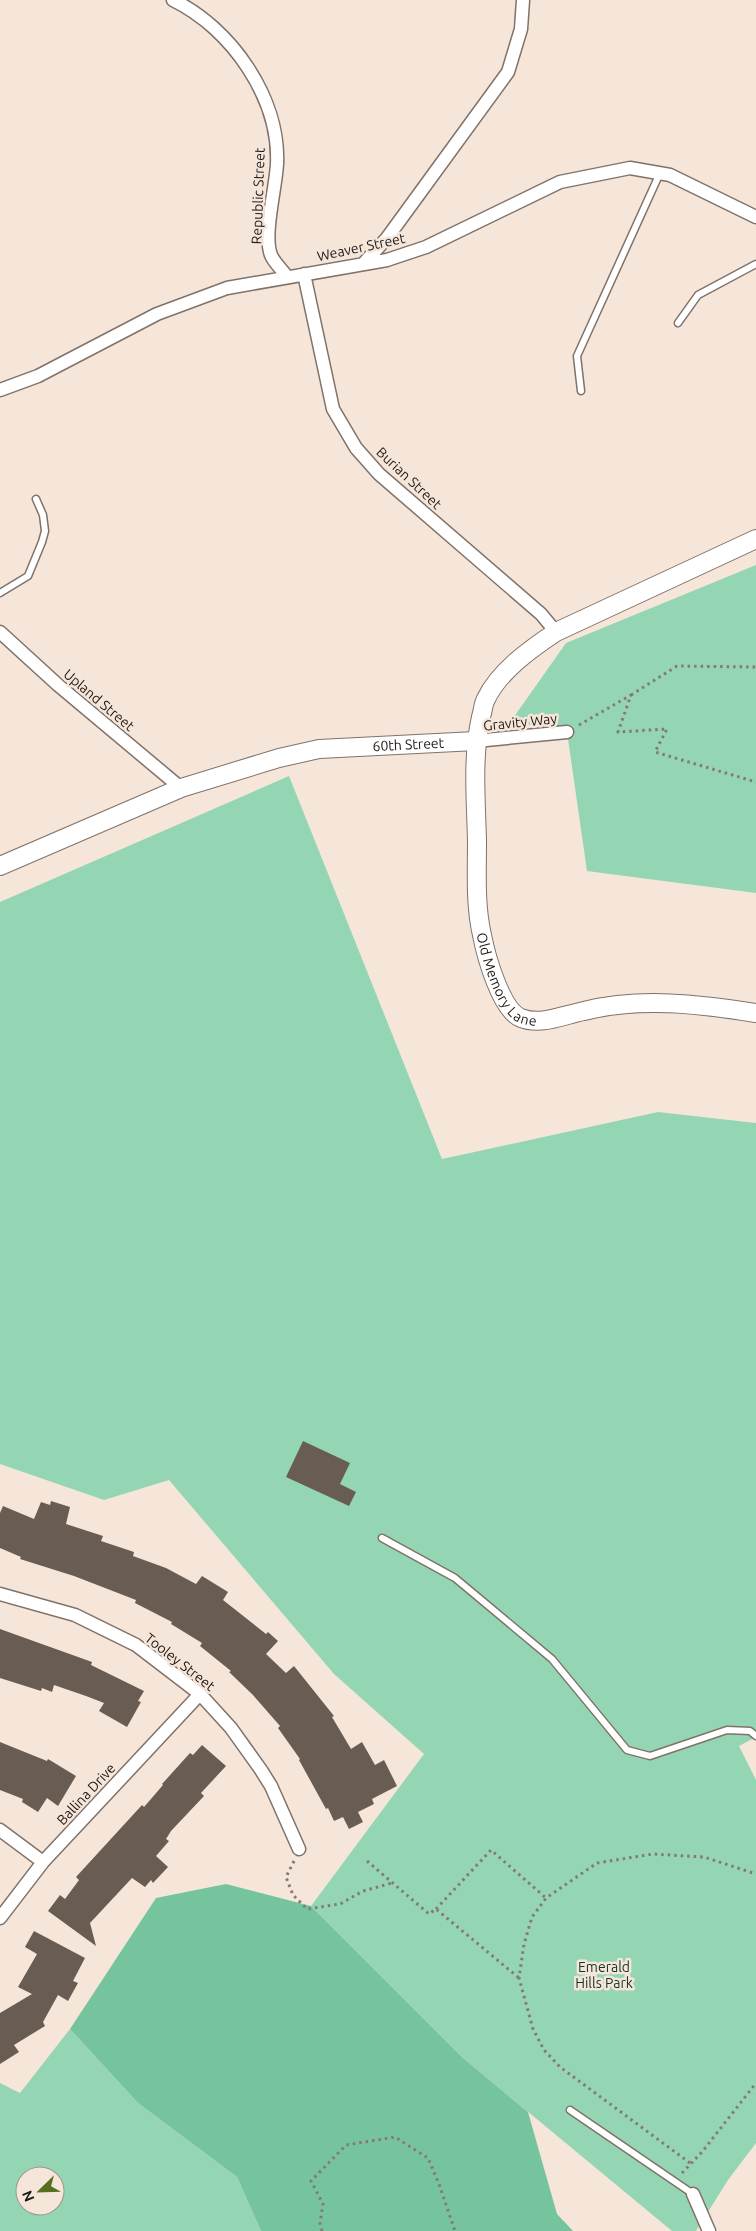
<svg xmlns="http://www.w3.org/2000/svg" width="756" height="2231" font-family="Ubuntu,sans-serif">
  <style>
    .green { fill: #94d6b3; fill-rule: evenodd }
    .forest { fill: #76c49d }
    .building { fill: #695c52 }
    .lines { fill: none; stroke-linecap: round; stroke-linejoin: round }
    .lane-casing { stroke: #807268; stroke-width: 9 }
    .street-casing { stroke: #807268; stroke-width: 15 }
    .secondary-casing { stroke: #807268; stroke-width: 20 }
    .path { stroke: #857a73; stroke-width: 3; stroke-dasharray: 2.5 4; stroke-linecap: butt }
    .lane { stroke: #fff; stroke-width: 6 }
    .street { stroke: #fff; stroke-width: 12 }
    .secondary { stroke: #fff; stroke-width: 18 }
    .labels { text-anchor: middle; dominant-baseline: central; stroke-width: 5; stroke-linejoin: round; paint-order: stroke }
    .street-label { font-size: 14px; fill: #1f1916; stroke: #f6e6da }
    .park-label { font-size: 14px; fill: #123525; stroke: #f6e6da }
  </style>
  <rect width="100%" height="100%" fill="#f6e6da"/>
  <path class="green" d="M756,565V893L587,871L567,732L511,721L566,643Z
    M289,776L442,1159L658,1112L756,1123V1737L739,1746L756,1780V2143L728,2180L696,2231H672L463,2058L311,1906L424,1754L334,1674L169,1480L104,1500L0,1464V902Z
    M70,2029L138,2103L237,2177L261,2231H0V2083L20,2093ZM25,2176H55V2206H25Z"/>
  <path class="forest" d="M226,1884L311,1906L463,2058L528,2112L557,2214L573,2231H261L237,2177L138,2103L70,2029L156,1898Z"/>
  <path class="building" d="M303,1441L350,1463L340,1484L356,1492L349,1506L286,1477Z
    M51,1501L70,1507L66,1524L103,1536L101,1541L134,1552L133,1556L166,1568L196,1584L202,1576L228,1592L223,1600L266,1634L268,1632L278,1641L266,1654L286,1673L294,1666L334,1716L332,1717L351,1749L362,1742L375,1765L384,1760L397,1786L372,1799L374,1804L358,1812L363,1822L349,1829L343,1817L334,1821L328,1808L326,1809L299,1760L300,1759L278,1728L280,1726L253,1695L229,1672L231,1671L200,1646L202,1643L171,1624L172,1622L135,1603L136,1600L74,1576L20,1559L21,1557L0,1548V1513L3,1506L34,1519L41,1502L50,1505Z
    M0,1629L92,1662L91,1665L144,1691L138,1701L141,1702L127,1727L99,1711L104,1703L86,1696L54,1685L52,1692L42,1688L41,1691L0,1678Z
    M0,1742L47,1761L48,1759L76,1776L58,1806L47,1798L38,1812L22,1802L23,1799L0,1790Z
    M202,1745L226,1766L201,1793L204,1796L171,1831L166,1839L169,1841L156,1856L168,1867L153,1883L151,1880L145,1887L132,1878L90,1923L96,1946L48,1911L60,1895L65,1899L79,1880L76,1877L142,1805L144,1807L163,1785L162,1784L190,1753L193,1755Z
    M34,1931L85,1958L73,1981L78,1983L68,2001L58,1995L43,2022L45,2026L14,2045L19,2052L0,2064V2013L32,1994L18,1987L37,1954L25,1947Z"/>
  <g class="lines">
    <defs>
      <path id="lane" d="M678,323L698,295L756,264
        M581,391L577,356L660,173
        M0,593L28,576L42,542L45,531L43,515L36,499
        M382,1538L455,1578L552,1659L627,1750L650,1756L727,1730L750,1731L756,1736
        M570,2110L693,2194"/>
      <path id="street" d="M173,0C231,28 280,98 277,164C276,187 263,235 271,255C274,263 283,270 287,277
        M363,264L387,238L508,72L521,29L523,0
        M304,274L333,409L356,448L379,474L541,614L556,632
        M0,390L38,376L157,314L227,288L387,260L426,247L560,182L630,168L670,175L756,217
        M0,632L58,685L181,788
        M476,741L567,732
        M0,1594L75,1615L136,1645L200,1694L231,1728L261,1770L271,1786L299,1849
        M0,1830L43,1862
        M0,1918L43,1862L200,1694
        M693,2194L709,2231"/>
      <g id="secondary">
        <path id="s1" d="M756,539L556,632C532,648 499,671 486,699C483,704 483,711 481,717C472,757 476,800 477,841C477,872 475,905 482,935C486,956 501,1010 521,1018C541,1026 563,1015 584,1011C640,997 699,1004 756,1013"/>
        <path id="s2" d="M0,866L181,788L279,758L319,749L476,741"/>
      </g>
    </defs>
    <use href="#lane" class="lane-casing"/>
    <use href="#street" class="street-casing"/>
    <use href="#secondary" class="secondary-casing"/>
    <path class="path" d="M631,695L677,666L756,667
      M579,725L631,695L618,732L667,729L655,752L756,782
      M294,1861L286,1877L293,1895L307,1909L340,1904L363,1891L392,1883
      M367,1861L429,1914L436,1909L519,1978
      M436,1909L491,1850L546,1898
      M690,2163L560,2067L544,2050L533,2029L519,1978L524,1944L532,1917L546,1898L597,1863L653,1854L704,1857L756,1874
      M682,2173L702,2152L756,2083
      M322,2231L320,2223L323,2204L311,2181L346,2145L395,2137L428,2158L439,2184L455,2231"/>
    <use href="#lane" class="lane"/>
    <use href="#street" class="street"/>
    <use href="#secondary" class="secondary"/>
  </g>
  <g class="labels">
    <g class="street-label">
      <text transform="translate(258 196) rotate(-88)">Republic Street</text>
      <text transform="translate(361 247) rotate(-12)">Weaver Street</text>
      <text transform="translate(409 478) rotate(43)">Burian Street</text>
      <text transform="translate(99 700) rotate(40)">Upland Street</text>
      <text transform="translate(520 722) rotate(-6)">Gravity Way</text>
      <text stroke="none"><textPath href="#s2" startOffset="430">60th Street</textPath></text>
      <text stroke="none"><textPath href="#s1" startOffset="610">Old Memory Lane</textPath></text>
      <text transform="translate(180 1662) rotate(38)">Tooley Street</text>
      <text transform="translate(86 1794) rotate(-47)">Ballina Drive</text>
    </g>
    <g class="park-label">
      <text x="604" y="1967">Emerald<tspan x="604" dy="16">Hills Park</tspan></text>
    </g>
  </g>
  <g transform="translate(40 2191) rotate(247)"><circle r="24" fill="#f6e6da" stroke="#a0948c"/>
  <path d="M0-4L9 19L0 12L-9 19Z" fill="#546f22"/>
  <text y="-8" font-size="14" font-weight="bold" text-anchor="middle" fill="#1f1916">N</text>
  </g>
</svg>
